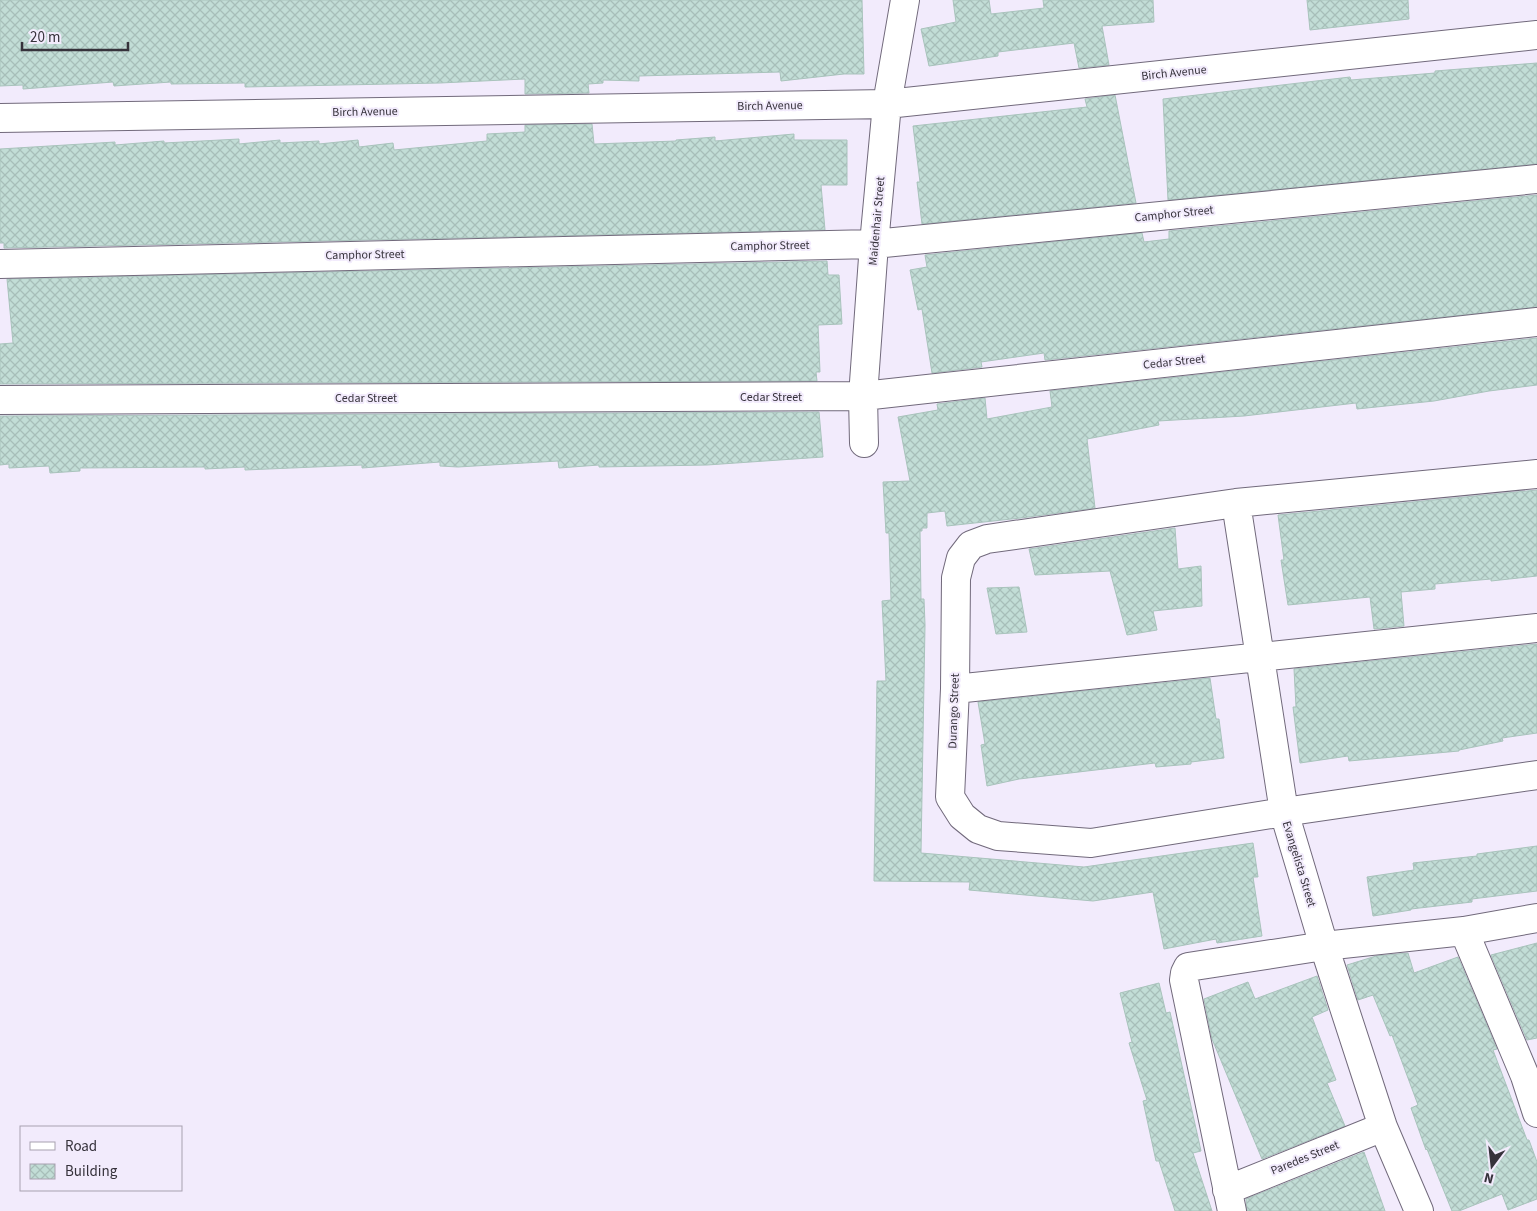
<svg xmlns="http://www.w3.org/2000/svg" width="1537" height="1211" font-family="'Source Sans 3',sans-serif">
  <style>
    .building { fill: url(#building-cross-hatch); stroke: #a9c3bc }
    .lines { fill: none; stroke-linecap: round; stroke-linejoin: round }
    .minor-casing { stroke: #71697b; stroke-width: 30 }
    .minor { stroke: #fff; stroke-width: 28 }
    .labels { text-anchor: middle; dominant-baseline: central; stroke-width: 4; stroke-linejoin: round; paint-order: stroke }
    .street-label { font-size: 12px; fill: #36323b; stroke: #f2ebfc }
  </style>
  <defs>
    <pattern id="building-cross-hatch" width="8" height="8" patternUnits="userSpaceOnUse" patternTransform="scale(1.25)"><rect width="8" height="8" fill="#c2ddd6"/><path d="M0 0l8 8M0 8l8-8" fill="none" stroke="#a7beb9"/></pattern>
  </defs>
  <rect width="100%" height="100%" fill="#f2ebfc"/>
  <path class="building" d="M0,0H862L864,74H844L781,81L780,72L639,76V81L603,80V83L588,84L589,93L525,94V79L440,83L245,87V83L171,84V82L114,86L113,82L23,89V85L0,86Z
    M953,0H989L991,14L1044,8L1043,0H1153L1154,22L1102,26L1109,65L1079,68L1074,43L998,52V56L929,66L921,29L956,22Z
    M1307,0H1408L1409,19L1310,30Z
    M1537,63V164L1168,200L1163,99L1350,77L1351,80L1435,73V71Z
    M1115,95L1136,203L922,224L917,182H920L913,126L1087,107L1085,99Z
    M592,124L594,144L676,141V140L715,137V141L794,134V140H847V185H821L825,230L4,248V243H0V149L115,142V145L164,141V143L239,139V144L280,140V143L319,141V144L358,140L359,147L393,143L394,150L487,141V134L525,132V125Z
    M1537,195V307L1045,360L1044,353L981,362L982,367L932,373L922,309L918,310L910,270L927,267L925,255L1142,233L1144,242L1169,239V231Z
    M827,261L828,275H839L842,324L818,325L820,372H816L817,381L0,384V344L13,343L7,279Z
    M1537,338V385L1489,391L1434,401L1357,409L1356,403L1244,416L1158,421L1159,425L1087,439L1095,508L1021,518L947,526L945,511L927,513V528H922V531H920L921,599H924L925,625L921,853L1084,867L1253,843L1258,877H1253L1262,936L1217,943L1216,939L1164,949L1153,892L1093,901L969,890L970,882L874,881L877,681H886L882,601L891,600L889,533H886L883,482L910,481L898,417L938,410L937,404L985,398L987,419L1052,407L1050,391Z
    M819,412L823,457L707,465L599,467V465L559,468L558,461L458,467L440,466V462L362,468V465L245,470V467L205,469V467L80,468V471L50,473L49,466L9,468V464L0,465V416Z
    M1537,490V576L1491,581V579L1435,584V589L1401,592L1404,626L1374,629L1370,597L1288,605L1281,560H1284L1278,515Z
    M1175,528L1178,569L1201,566L1202,606L1153,611L1157,630L1127,635L1110,571L1035,575L1029,549Z
    M1019,587L1027,632L996,634L987,588Z
    M1537,644V733L1502,738L1503,741L1459,750V751L1349,761L1348,756L1300,763L1293,707H1296L1294,669Z
    M1210,678L1216,719H1219L1224,758L1191,762V764L1156,767L1155,763L1019,779L987,786L981,745L985,744L978,702Z
    M1537,846V891L1472,899V902L1411,909V910L1373,916L1367,877L1414,870L1413,863L1477,856V854Z
    M1537,943V1038L1527,1040L1491,955Z
    M1408,953L1414,973L1458,957L1497,1049L1493,1050L1527,1140H1529L1537,1162V1199L1508,1210L1502,1194L1459,1211H1452L1427,1149L1426,1150L1411,1108L1418,1105L1392,1035L1390,1036L1373,995L1358,1000L1347,965L1376,956Z
    M1317,976L1328,1010L1312,1017L1336,1080L1327,1083L1345,1126L1262,1159L1212,1039L1204,999L1248,982L1255,999Z
    M1159,983L1166,1013L1170,1012L1201,1151L1193,1153L1212,1211H1175L1159,1161H1156L1143,1101L1147,1100L1129,1043L1132,1042L1120,993Z
    M1364,1152L1385,1211H1247L1246,1199Z"/>
  <g class="lines">
    <defs>
      <path id="minor" d="M0,118L887,104L1537,35
        M0,264L874,244L1537,179
        M0,400L863,396L1537,322
        M864,443L863,396L874,244L887,104L905,0
        M1537,474L1236,503L987,539L971,545L961,558L956,578L955,689L950,797L962,816L978,829L998,836L1091,843L1284,812L1537,775
        M1236,503L1284,812L1324,946L1383,1127L1419,1211
        M955,689L1537,628
        M1464,931L1525,1076L1537,1113
        M1227,1190L1383,1127
        M1232,1211L1184,980L1185,973L1188,967L1324,946L1464,931L1537,918"/>
    </defs>
    <use href="#minor" class="minor-casing"/>
    <use href="#minor" class="minor"/>
  </g>
  <g class="labels">
    <g class="street-label">
      <text transform="translate(1174 73) rotate(-6)">Birch Avenue</text>
      <text transform="translate(770 106) rotate(-1)">Birch Avenue</text>
      <text transform="translate(365 112) rotate(-1)">Birch Avenue</text>
      <text transform="translate(1174 214) rotate(-6)">Camphor Street</text>
      <text transform="translate(877 221) rotate(-85)">Maidenhair Street</text>
      <text transform="translate(770 246) rotate(-1)">Camphor Street</text>
      <text transform="translate(365 255) rotate(-1)">Camphor Street</text>
      <text transform="translate(1174 362) rotate(-6)">Cedar Street</text>
      <text x="771" y="397">Cedar Street</text>
      <text x="366" y="398">Cedar Street</text>
      <text transform="translate(954 711) rotate(-88)">Durango Street</text>
      <text transform="translate(1299 864) rotate(73)">Evangelista Street</text>
      <text transform="translate(1305 1158) rotate(-22)">Paredes Street</text>
    </g>
  </g>
  <rect x="20" y="1126" width="162" height="65" fill="#f2ebfc" stroke="#a7a1af"/>
  <rect x="30" y="1142" width="25" height="8" fill="#ffffff" stroke="#a7a1af"/>
  <text x="65" y="1151" font-size="15" fill="#36323b">Road</text>
  <rect x="30" y="1164" width="25" height="15" fill="url(#building-cross-hatch)" stroke="#a7a1af"/>
  <text x="65" y="1176" font-size="15" fill="#36323b">Building</text>
  <g transform="translate(1492 1166) rotate(195)" stroke="#f2ebfc" stroke-width="4" paint-order="stroke">
  <path d="M0-4L9 19L0 12L-9 19Z" fill="#36323b"/>
  <text y="-8" font-size="14" font-weight="bold" text-anchor="middle" fill="#36323b">N</text>
  </g>
  <path d="M22 42v8h106v-8" fill="none" stroke="#36323b" stroke-width="2.5"/>
  <text x="30" y="42" font-size="15" fill="#36323b" stroke="#f2ebfc" stroke-width="4" paint-order="stroke">20 m</text>
</svg>
